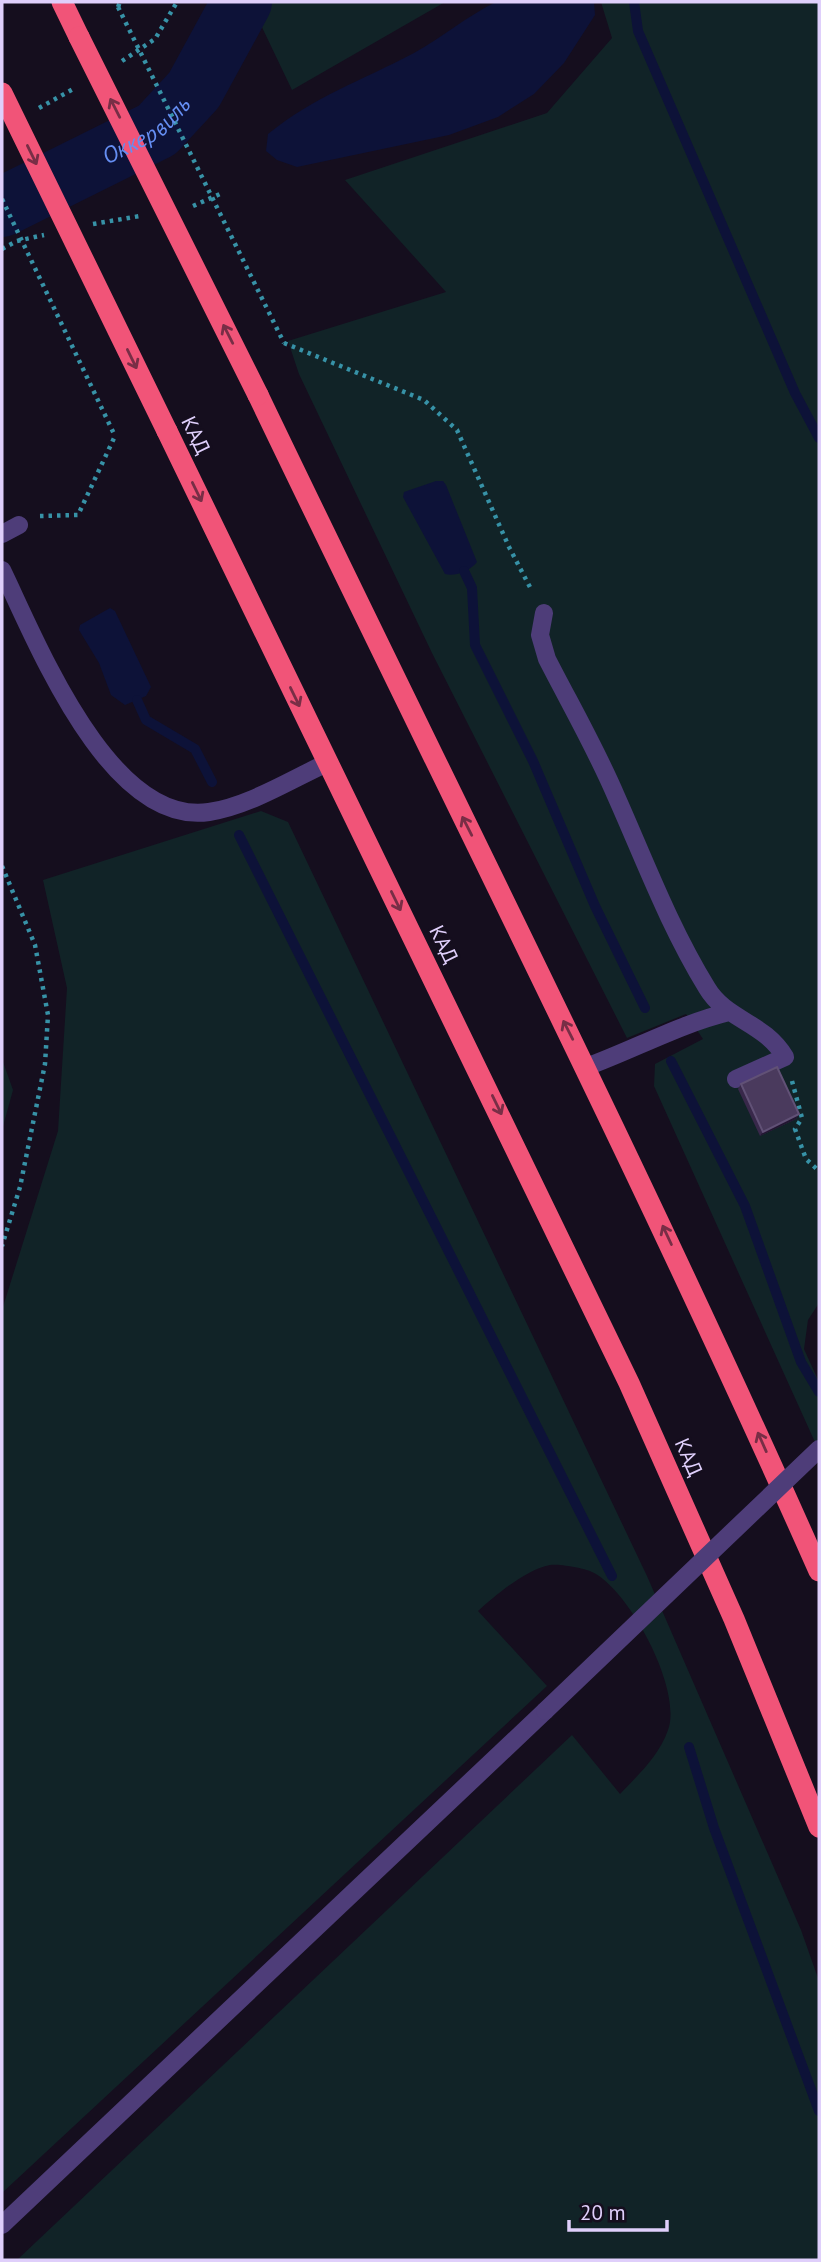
<svg xmlns="http://www.w3.org/2000/svg" width="821" height="2262" font-family="'PT Sans',sans-serif">
  <style>
    .green { fill: #112327 }
    .water { fill: #0d1238 }
    .lines { fill: none; stroke-linecap: round; stroke-linejoin: round }
    .stream { stroke: #0d1238; stroke-width: 10 }
    .river { stroke: #0d1238; stroke-width: 60 }
    .path { stroke: #3792a7; stroke-width: 4.5; stroke-dasharray: 3.5 5; stroke-linecap: butt }
    .minor { stroke: #4e3d79; stroke-width: 18 }
    .highway { stroke: #f15478; stroke-width: 21 }
    .path-bridge { stroke: #3792a7; stroke-width: 4.5; stroke-dasharray: 3.5 5; stroke-linecap: butt }
    .minor-bridge { stroke: #4e3d79; stroke-width: 18 }
    .highway-bridge { stroke: #f15478; stroke-width: 21 }
    .wall { fill: #38284a }
    .shaded-wall { fill: #221631 }
    .building { fill: #4a3a5d; stroke: #615176; stroke-width: 2 }
    .oneway { stroke: #782e46 }
    .labels { text-anchor: middle; dominant-baseline: central; stroke-width: 5; stroke-linejoin: round; paint-order: stroke }
    .street-label { font-size: 21px; fill: #dfcffb; stroke: #150e1e }
    .water-label { font-size: 23px; font-style: italic; fill: #658ef2; stroke: #150e1e }
  </style>
  <rect width="100%" height="100%" fill="#150e1e"/>
  <path class="green" d="M250,2H445L292,90Z
    M601,2H819V1303L808,1320L804,1349L819,1382V1451L654,1086L655,1064L703,1039L686,1014L627,1038L432,653L299,374L288,341L446,292L345,180L547,113L612,38Z
    M261,811L288,822L647,1576L801,1930L819,1981V2260H17L572,1735L620,1794C639,1774 659,1756 668,1730C683,1690 629,1589 592,1572C584,1568 559,1564 550,1565C525,1570 496,1595 478,1611L547,1686L2,2193V1310L58,1131L67,988L43,880Z
    M2,1059L13,1090L2,1130Z"/>
  <path class="water" d="M496,2H594L595,15L564,63L534,94L498,117L449,135L297,167L277,160L266,151L268,134C315,96 361,81 414,53C443,37 467,16 496,2Z
    M436,481H443L446,485L477,562C471,570 456,577 445,574L403,497L404,492Z
    M110,608L115,611L151,687L146,696L125,705L111,695L99,663L79,630L80,625Z"/>
  <g class="lines">
    <path class="stream" d="M634,2L638,31L795,393L819,438
      M464,571L472,588L475,645L533,761L595,906L645,1008
      M137,700L146,720L195,749L212,782
      M239,835L612,1576
      M671,1061L745,1206L801,1362L819,1392
      M689,1747L714,1828L819,2111"/>
    <path class="river" id="s1" d="M2,207L157,130L194,90L242,2"/>
    <path class="path" d="M118,7L120,2
      M122,61L155,39L177,2
      M39,108L75,88
      M193,206L220,194
      M93,224L140,216
      M2,249L17,241L44,235
      M284,343L424,400L457,430L509,547L532,591
      M40,516L78,515L115,436
      M2,866L35,945L48,1015L45,1064L20,1187L2,1246
      M792,1081L802,1118L795,1129L806,1159L819,1171"/>
    <path class="minor" d="M2,534L19,525
      M2,570C36,640 109,827 209,812C249,806 290,780 327,763
      M544,613L540,635L547,659C570,704 596,749 616,796C645,861 669,926 707,988C726,1020 764,1022 785,1057L736,1079
      M586,1067C635,1049 680,1024 729,1012
      M2,2225L545,1711"/>
    <path class="highway" d="M62,2L79,37
      M258,395C446,787 643,1174 819,1571
      M167,431L629,1383L734,1619L819,1827"/>
    <path class="path-bridge" d="M118,7L284,343
      M2,199L115,436"/>
    <path class="minor-bridge" d="M545,1711L819,1449"/>
    <path class="highway-bridge" d="M79,37L258,395
      M2,93L167,431"/>
  </g>
  <path class="wall" d="M741,1084L799,1114L796,1119L760,1136L738,1089Z"/>
  <path class="shaded-wall" d="M799,1114L796,1119L760,1136L763,1132Z"/>
  <path class="building" d="M777,1067L799,1114L763,1132L741,1084Z"/>
  <defs><path id="oneway-shaft" d="M-6 0H5M1.5-3L5.5 0L1.5 3" fill="none" stroke-width="1.6" stroke-linecap="round" stroke-linejoin="round" transform="scale(1.75)"/></defs>
  <g class="oneway">
    <use href="#oneway-shaft" transform="translate(115 108) rotate(-117)"/>
    <use href="#oneway-shaft" transform="translate(32 155) rotate(64)"/>
    <use href="#oneway-shaft" transform="translate(228 334) rotate(-117)"/>
    <use href="#oneway-shaft" transform="translate(132 359) rotate(64)"/>
    <use href="#oneway-shaft" transform="translate(197 492) rotate(64)"/>
    <use href="#oneway-shaft" transform="translate(295 697) rotate(64)"/>
    <use href="#oneway-shaft" transform="translate(467 826) rotate(-117)"/>
    <use href="#oneway-shaft" transform="translate(396 901) rotate(64)"/>
    <use href="#oneway-shaft" transform="translate(568 1030) rotate(-117)"/>
    <use href="#oneway-shaft" transform="translate(497 1105) rotate(64)"/>
    <use href="#oneway-shaft" transform="translate(667 1235) rotate(-115)"/>
    <use href="#oneway-shaft" transform="translate(762 1442) rotate(-114)"/>
  </g>
  <g class="labels">
    <g class="street-label">
      <text transform="translate(196 435) rotate(64)">КАД</text>
      <text transform="translate(444 944) rotate(64)">КАД</text>
      <text transform="translate(689 1457) rotate(66)">КАД</text>
    </g>
    <g class="water-label">
      <text stroke="none"><textPath href="#s1" startOffset="164">Оккервиль</textPath></text>
    </g>
  </g>
  <rect width="821" height="2262" fill="none" stroke="#dfcffb" stroke-width="7"/>
  <path d="M569 2220v10h98v-10" fill="none" stroke="#dfcffb" stroke-width="3.5"/>
  <text x="580" y="2220" font-size="21" fill="#dfcffb" stroke="#150e1e" stroke-width="5" paint-order="stroke">20 m</text>
</svg>
